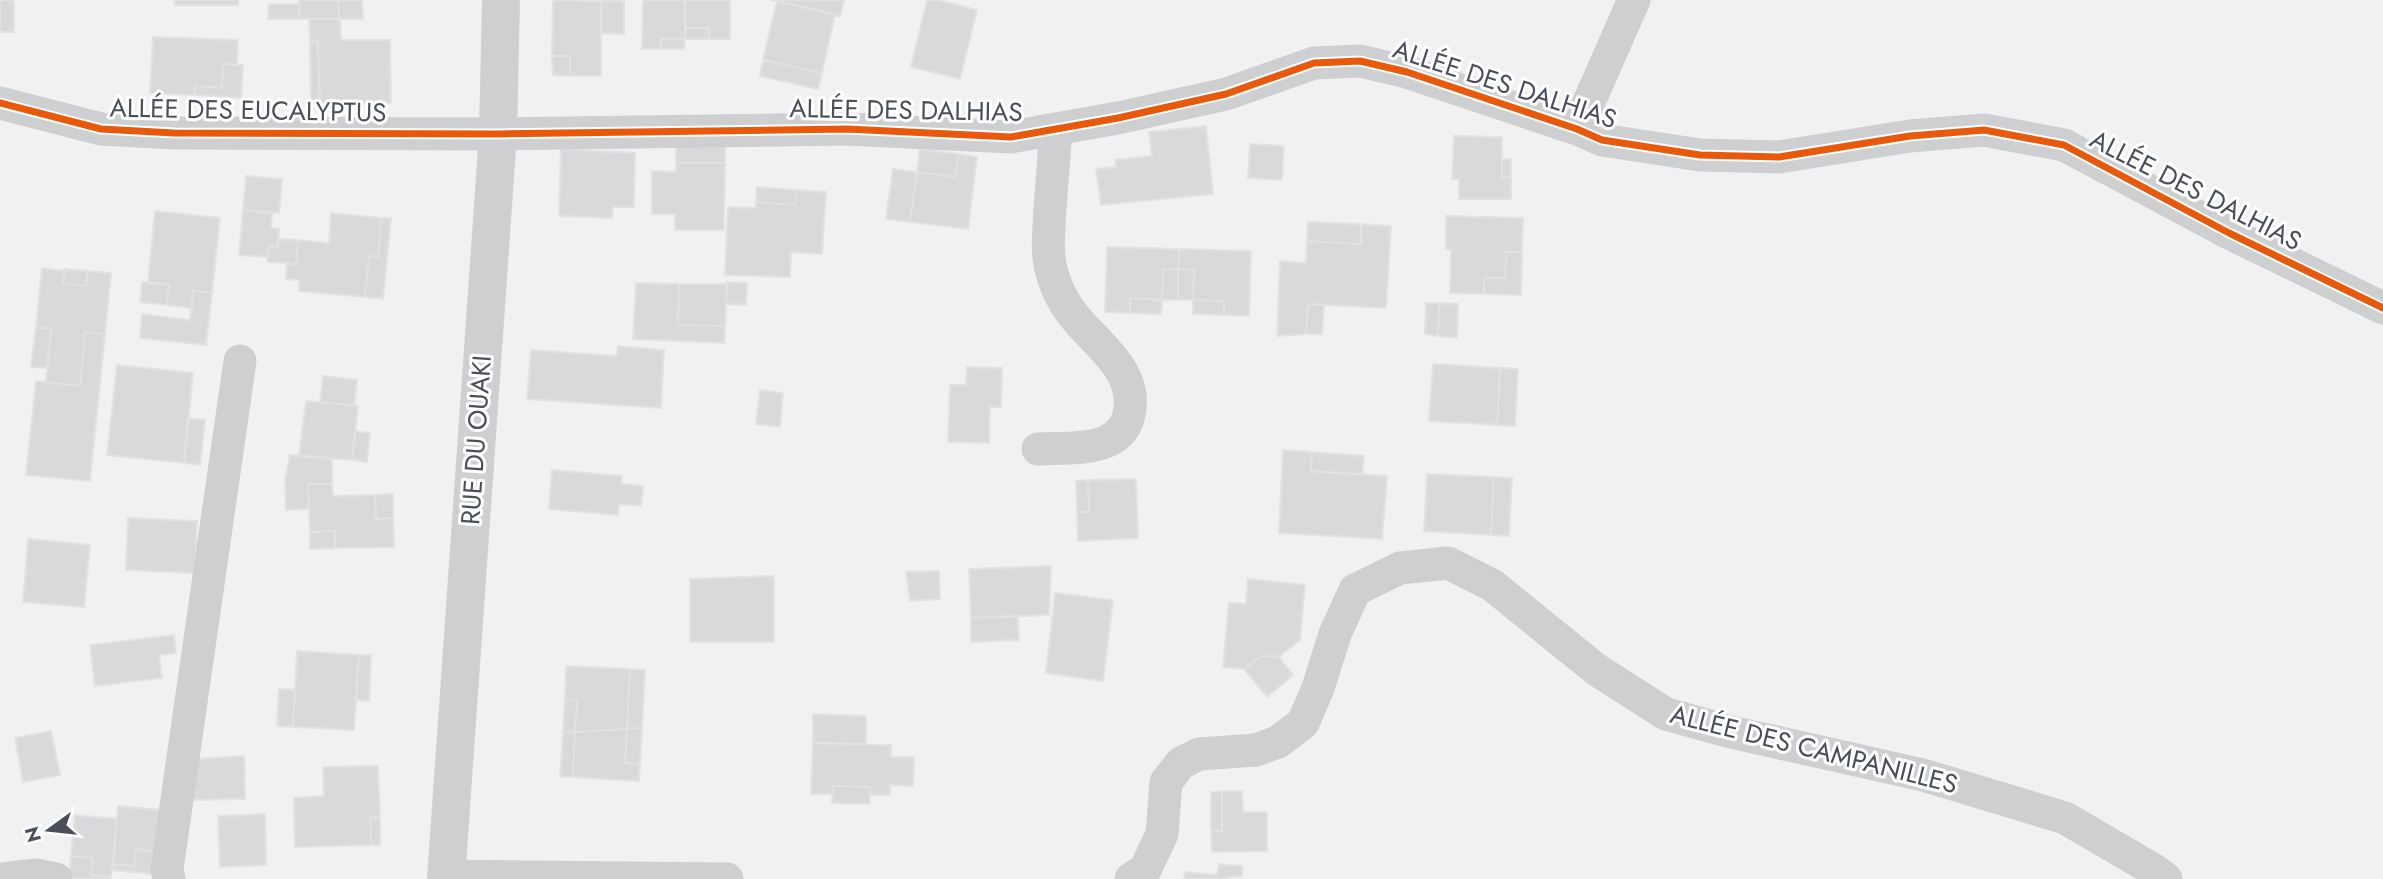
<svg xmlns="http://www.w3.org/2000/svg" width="2383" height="879" font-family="Jost,sans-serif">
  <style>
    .building { fill: #d9d9db; stroke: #e2e2e3; stroke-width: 2 }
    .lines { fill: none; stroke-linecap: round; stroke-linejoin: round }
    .minor { stroke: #cdcfd1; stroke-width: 33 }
    .tertiary { stroke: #cdcfd1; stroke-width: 38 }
    .cycleway-casing { stroke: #fff; stroke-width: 11 }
    .cycleway { stroke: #e8590c; stroke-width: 7 }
    .labels { text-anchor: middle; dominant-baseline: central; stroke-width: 6; stroke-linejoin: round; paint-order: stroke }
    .street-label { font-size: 26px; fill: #4a505b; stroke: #fff }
  </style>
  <rect width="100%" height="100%" fill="#f1f1f1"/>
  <path class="building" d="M0,0H14V32H0Z
    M175,0H238V5H175Z
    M299,0H338L339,19H299Z
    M338,0H362L363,19H339Z
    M553,0L601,1V76H570V56H552Z
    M643,0H685V39H661V49H642Z
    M685,0H730V39H709V28H685Z
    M771,0H844L840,16Z
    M927,0H937L977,10L960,79L911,67Z
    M601,1H624V34L601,33Z
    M777,1L835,14L822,73L763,60Z
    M269,4H299V19H268Z
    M309,19H340L341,40H390L391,103L320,104L318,41L310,42Z
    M685,28H709V39H685Z
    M153,37L238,40L237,65L223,64L222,88L195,86V95L150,93Z
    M661,39H685L684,49H661Z
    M318,41L320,104H311L310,42Z
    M552,56H570V76L553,75Z
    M763,60L822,73L818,89L760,76Z
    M223,64L243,65L241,98L195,95V86L222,88Z
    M1206,126L1213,194L1101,205L1096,169L1116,167L1115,160L1152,156L1149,132Z
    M1454,136L1502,137V177H1511V199H1459V179H1452Z
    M1250,144L1284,146L1282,180L1248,178Z
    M676,146L725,147V163H676Z
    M561,149L635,153L634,207H613L612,218L559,216Z
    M920,149L959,154L955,177L917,172Z
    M959,154L977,157L968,229L910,222L917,172L955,177Z
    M1502,159H1511V177H1502Z
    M676,163H725L724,230H675V214H652V171L676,172Z
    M893,169L917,172L910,222L886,219Z
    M246,176L282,179L279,213L243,210Z
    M757,187L796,190L795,205L756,202Z
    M796,190L826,192L822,254L791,252L790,277L725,275L728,207L756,208V202L795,205Z
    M243,210L272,213L271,228L279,229L278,247L269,246L268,257L239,255Z
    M155,211L220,218L212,293L193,291L192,308L167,305L169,285L148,282Z
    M331,213L381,218L378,257L369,256L365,297L299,291V280L286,279L287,263L296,264L298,240L329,243Z
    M1446,216L1523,218L1522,252H1506L1505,278H1484V294L1450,293L1451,250L1446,249Z
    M381,218H391L383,299L365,297L369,256L378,257Z
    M1308,222L1361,224V244L1307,241Z
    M1361,224L1391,226L1386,308L1308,304L1306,334L1277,336L1280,261L1306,263L1307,241L1361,244Z
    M278,239L298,240L296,264L267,262L269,246L278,247Z
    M1107,247L1179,249L1178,269L1163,270L1162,300L1130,298V313L1105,312Z
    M1179,249L1251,251L1249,316L1224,315V301L1193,300L1194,270L1178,269Z
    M1506,252H1522L1521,295L1484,294V278H1505Z
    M42,268L65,271L63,283L86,286L88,271L111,273L105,334L85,332L80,386L46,382L51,329L36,327Z
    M65,269L88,271L86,286L63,283Z
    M1178,269L1194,270L1193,300H1178Z
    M1178,269V300H1162L1163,270Z
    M142,282L169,285L167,305L140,302Z
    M727,282L747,283L746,305L726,304Z
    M636,283L679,284L678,325L725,326L724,343L633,339Z
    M679,284H727L725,326L678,325Z
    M193,291L212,293L206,345L140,338L142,314L190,320Z
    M1130,298L1162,300L1161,314L1130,313Z
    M1193,300L1224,301V315L1193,314Z
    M1426,303H1439L1438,336L1425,334Z
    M1439,303L1458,304L1457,338L1438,336Z
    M1308,304L1324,305L1322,334H1306Z
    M36,327L51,329L47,368L31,367Z
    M85,332L105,334L90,481L26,475L36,381L80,386Z
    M618,346L664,350L661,408L527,399L531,350L617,356Z
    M1433,364L1500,368L1497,425L1429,421Z
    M117,365L193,373L184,463L107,455Z
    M967,367L1002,368L1001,407H990L989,443L948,442L950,385H966Z
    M1500,368L1518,369L1515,426L1497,425Z
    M323,376L357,380L354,406L320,402Z
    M760,390L783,393L780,427L756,424Z
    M306,401L358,406L352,460L299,456Z
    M188,418L205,420L200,465L184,463Z
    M355,431L370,433L367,462L352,460Z
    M1283,450L1312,452L1311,471L1387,476L1382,539L1279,533Z
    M1312,452L1364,456L1362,475L1311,471Z
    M290,455L332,458V484H308L309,509L286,510L285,480Z
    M552,470L622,476L621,484L643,486L641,506L619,504L618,515L549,509Z
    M1427,474L1494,477L1491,535L1424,531Z
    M1494,477L1512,478L1509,536L1491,535Z
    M1136,479L1138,538L1078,541L1077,512H1089L1088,480Z
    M1088,480L1089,512H1077L1076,481Z
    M308,484H332L333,496L375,495L376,519L393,518L394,547L335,548V531L310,532Z
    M393,494V518L376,519L375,495Z
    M128,518L197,521L195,573L126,570Z
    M335,531V548L310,549V532Z
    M28,539L90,545L84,607L23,602Z
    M1051,566L1049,615L971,618L969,569Z
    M939,571L940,599L910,601L906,572Z
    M774,576V642H690V579Z
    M1248,579L1305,585L1300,640L1279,657L1261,656L1244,669L1223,667L1229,602L1246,604Z
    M1055,593L1113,600L1103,681L1046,673Z
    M1018,616L1019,640L971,642V618Z
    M174,635L176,653L159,655L162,678L95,686L90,645Z
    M297,651L359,655L354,730L293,727Z
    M359,655H371L369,701L356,700Z
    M1261,656L1279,657L1293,675L1267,697L1244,669Z
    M566,666L630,669L627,729L575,732L577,700L565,699Z
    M630,669L645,670L642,728L627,729Z
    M279,689L295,690L293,727L277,726Z
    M565,699L577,700L575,732L563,733Z
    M813,714L866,716V744L813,743Z
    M642,728L640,764L625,763L627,729Z
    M627,729L625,763L640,764L639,781L573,777L575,732Z
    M51,731L60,775L23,782L15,738Z
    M575,732L573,777H560L563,733Z
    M813,743L891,745V757H914L913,786L890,785V795H870V787L833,786L832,794H811Z
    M244,756L245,799L189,800L193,759Z
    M378,766L380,817L370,818L371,845L295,847L294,798L324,796L323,767Z
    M833,786L870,787V804L832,803Z
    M1222,791V831L1211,832V792Z
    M1222,791H1242L1243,812H1267V851L1212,852L1211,832L1222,831Z
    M118,806L161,810L156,852L136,849L134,866L113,864Z
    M265,814L266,865L220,867L218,816Z
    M75,815L117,819L111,877L91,875L93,858L71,856Z
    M380,817V845H371L370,818Z
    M136,849L156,852L154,874L112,870L113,864L134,866Z
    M71,856L93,858L91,875L111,877V879H69Z
    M1219,864L1243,866L1242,876L1216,879H1184L1185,872L1217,875Z"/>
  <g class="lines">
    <path class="minor" d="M0,103L101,129L174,133L498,134L847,129L1011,137L1118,118L1226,94L1314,63L1360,61L1407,72L1577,129L1602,140L1700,155L1779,157L1910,136L1984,130L2064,145L2229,233L2383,308
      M1577,129L1634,0
      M1038,449C1069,447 1121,454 1129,414C1139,369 1093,343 1071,312C1062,300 1056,287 1052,273C1046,253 1049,230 1050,209C1052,183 1054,156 1056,129
      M446,876L727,879
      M0,879L36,875L56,879
      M169,879L167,869L240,361
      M1131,879L1145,870L1162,834L1166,782L1181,763L1199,754L1256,750L1278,742L1303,723L1318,688L1335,634L1355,590L1400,568L1448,563L1492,585L1597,670L1666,714L1731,732L1923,775L2065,818L2154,870L2166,879"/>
    <path class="tertiary" d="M446,879L498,134L501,0"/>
    <defs>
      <path id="cycleway" d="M0,103L101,129L174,133L498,134L847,129L1011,137L1118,118L1226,94L1314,63L1360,61L1407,72L1577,129L1602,140L1700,155L1779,157L1910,136L1984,130L2064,145L2229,233L2383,308"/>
    </defs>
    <use href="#cycleway" class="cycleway-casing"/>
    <use href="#cycleway" class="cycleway"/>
  </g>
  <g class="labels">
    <g class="street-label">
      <text transform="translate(1505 84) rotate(18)">ALLÉE DES DALHIAS</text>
      <text transform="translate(248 110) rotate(1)">ALLÉE DES EUCALYPTUS</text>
      <text transform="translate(906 110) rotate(1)">ALLÉE DES DALHIAS</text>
      <text transform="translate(2196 190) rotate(27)">ALLÉE DES DALHIAS</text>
      <text transform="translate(476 440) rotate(-86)">RUE DU OUAKI</text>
      <text transform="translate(1814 749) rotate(14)">ALLÉE DES CAMPANILLES</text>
    </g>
  </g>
  <g transform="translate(49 830) rotate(255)" stroke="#ffffff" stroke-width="5" paint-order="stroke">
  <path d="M0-5L12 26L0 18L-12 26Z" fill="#4a505b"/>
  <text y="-10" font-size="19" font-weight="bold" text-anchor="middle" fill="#4a505b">N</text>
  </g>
</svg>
